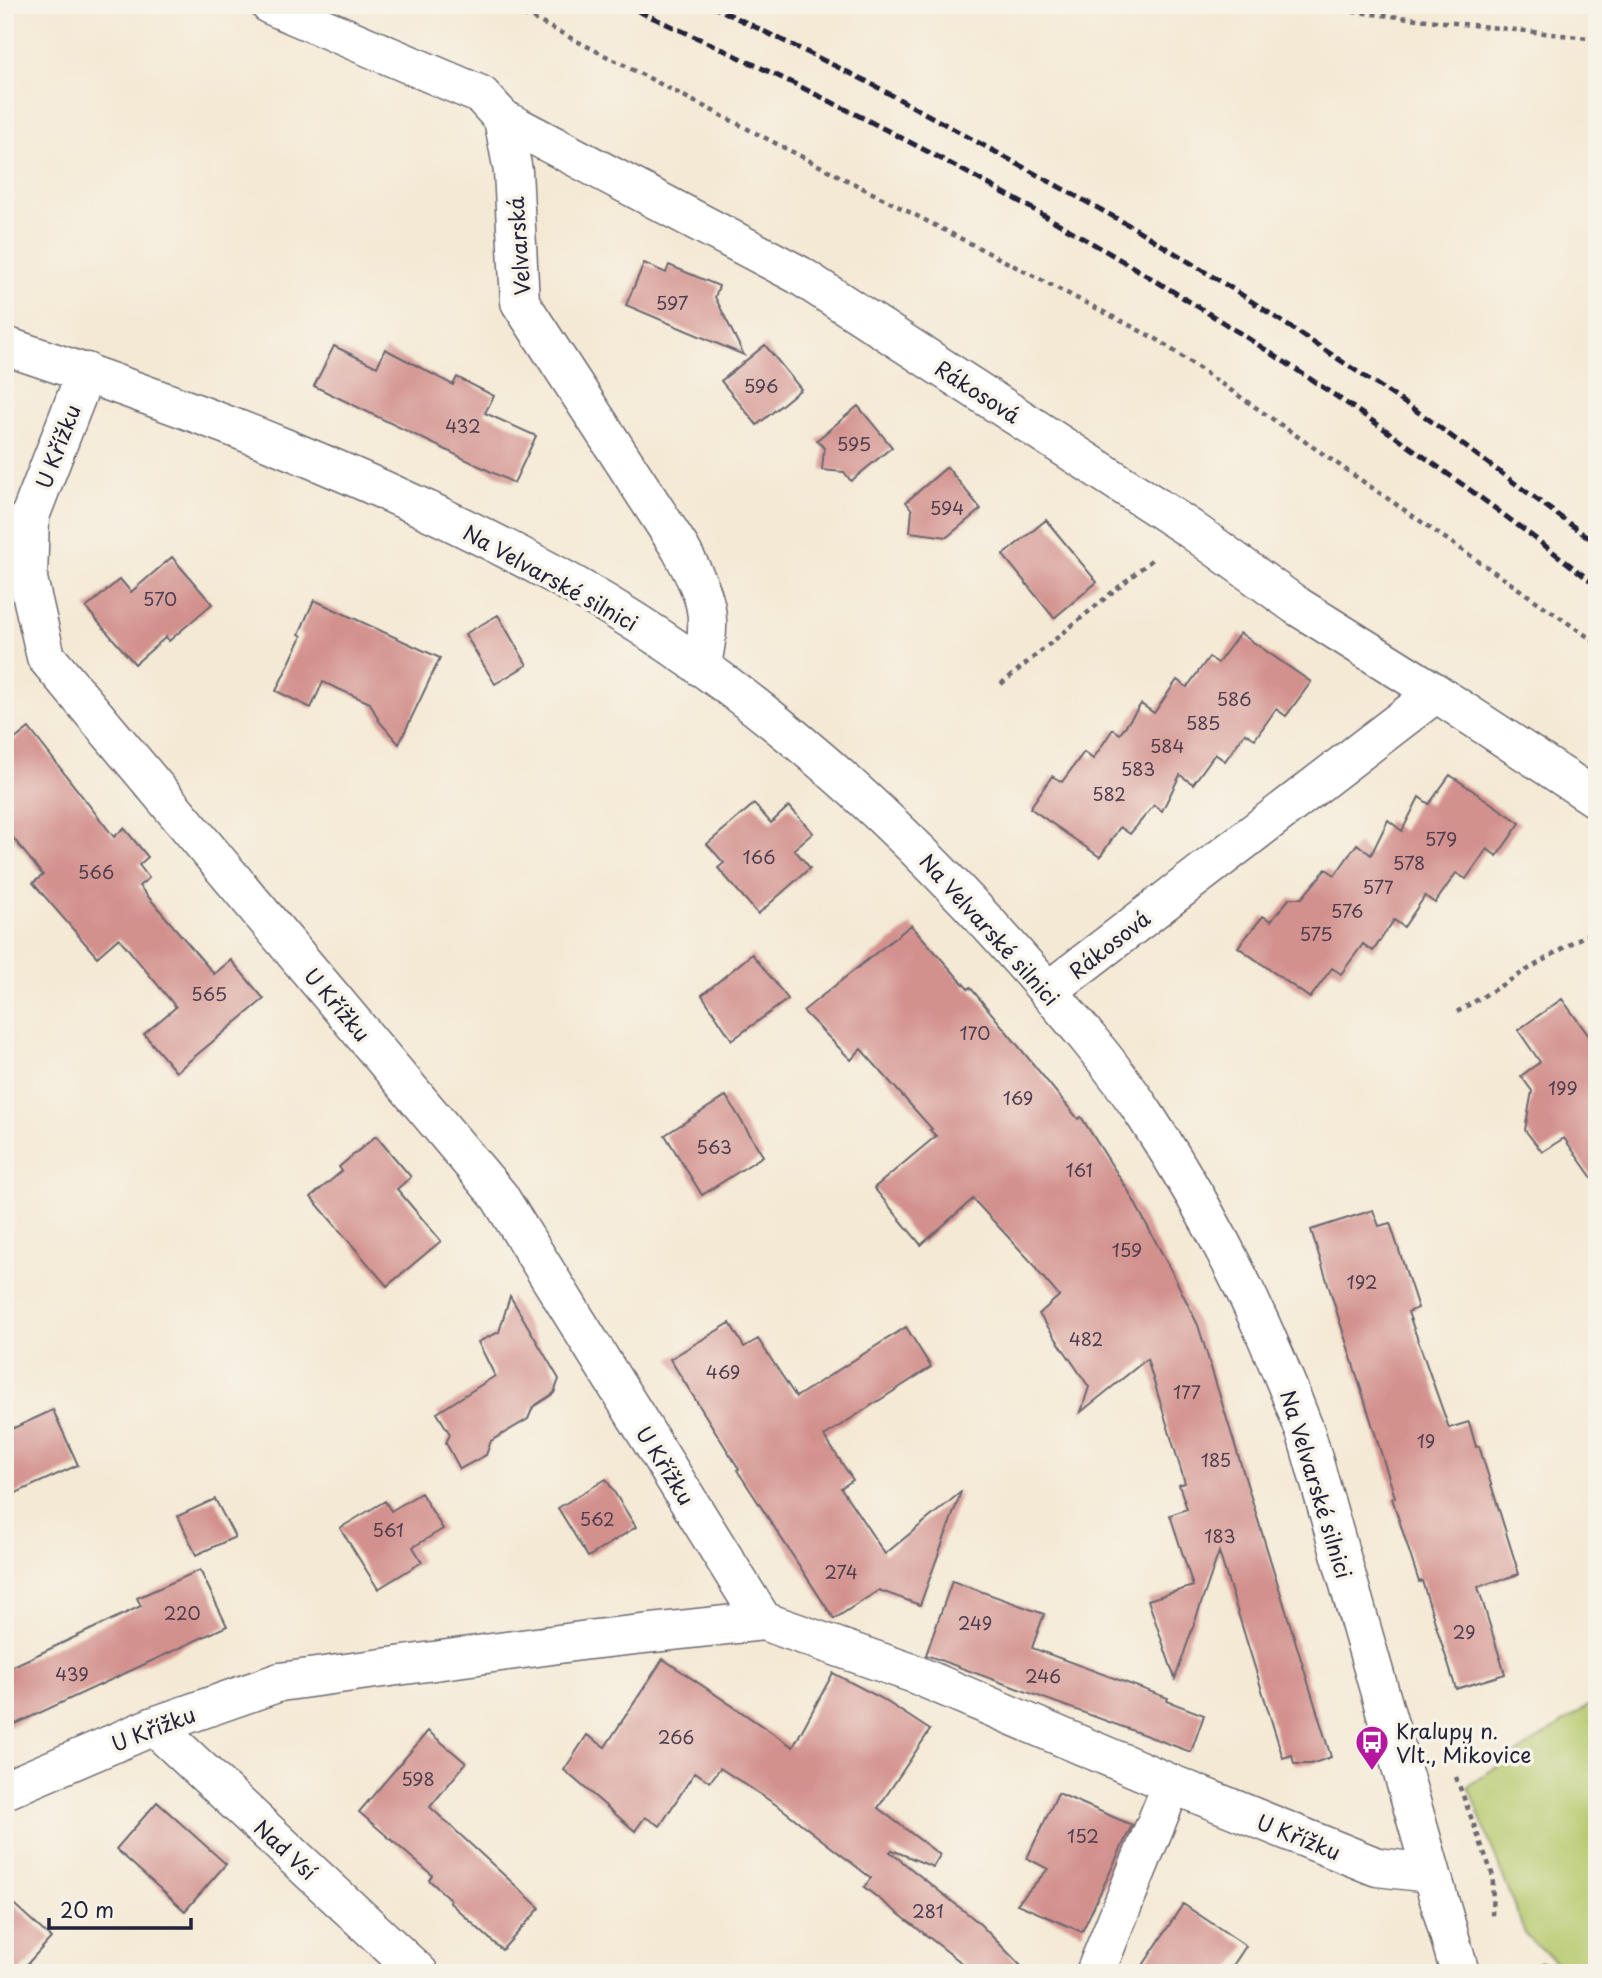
<svg xmlns="http://www.w3.org/2000/svg" width="1602" height="1978" font-family="'Playpen Sans',sans-serif">
  <style>
    .green { fill: #b6c96d; stroke: #6c7654; stroke-width: 2 }
    .building { fill: #d3918d }
    .lines { fill: none; stroke-linecap: round; stroke-linejoin: round }
    .minor-casing { stroke: #6c6871; stroke-width: 41 }
    .major-casing { stroke: #6c6871; stroke-width: 41 }
    .path { stroke: #6c6871; stroke-width: 4.5; stroke-dasharray: 5 5; stroke-linecap: butt }
    .minor { stroke: #fff; stroke-width: 38 }
    .major { stroke: #fff; stroke-width: 38 }
    .rail { stroke: #22223b; stroke-width: 5; stroke-dasharray: 10 5; stroke-linecap: butt }
    .labels { text-anchor: middle; dominant-baseline: central; stroke-width: 7; stroke-linejoin: round; paint-order: stroke }
    .number-label { font-size: 18px; fill: #4e3e50 }
    .street-label { font-size: 21px; fill: #22223b; stroke: #f7f3e8 }
    .poi-label { font-size: 21px; fill: #22223b; stroke: #f7f3e8; text-anchor: start }
  </style>
  <rect width="100%" height="100%" fill="#f7f3e8"/>
  <filter id="ink" filterUnits="userSpaceOnUse"><feTurbulence type="fractalNoise" baseFrequency=".0143" numOctaves="2"/><feDisplacementMap in="SourceGraphic" scale="14" xChannelSelector="R" yChannelSelector="G"/><feConvolveMatrix kernelMatrix="1 2 1 2 8 2 1 2 1" color-interpolation-filters="sRGB"/></filter>
  <filter id="wash" filterUnits="userSpaceOnUse"><feTurbulence type="fractalNoise" baseFrequency=".00686" numOctaves="4" result="noise"/><feDisplacementMap in="SourceGraphic" scale="28" xChannelSelector="R" yChannelSelector="G"/><feGaussianBlur stdDeviation="1.57" result="paint"/><feColorMatrix in="noise" values="0 0 0 0 0 0 0 0 0 0 0 0 0 0 0 0 0 1.4 0 .05"/><feComposite in="paint" operator="in"/></filter>
  <g filter="url(#wash)">
    <rect width="100%" height="100%" fill="#f4e9d4"/>
    <path class="green" d="M1597,1700V1973H1569L1526,1936L1468,1786Z"/>
    <g id="blocks">
      <path class="building" d="M644,263L666,273L669,265L719,286L715,297L744,355L626,305Z
        M765,345L801,389L757,425L721,381Z
        M334,346L377,367L385,349L453,385L457,377L494,396L485,413L536,436L514,483L314,386Z
        M858,406L892,447L851,481L844,472L822,470L824,448L817,440Z
        M947,467L981,509L947,537L910,532L912,510L906,502Z
        M1046,520L1097,582L1054,618L1003,555Z
        M172,557L212,604L169,641L166,637L135,664L86,608L120,579L131,592Z
        M314,600L440,658L399,744L379,721L370,703L323,682L311,708L276,691L302,636L299,634Z
        M498,615L527,665L495,684L465,634Z
        M1240,633L1311,682L1286,716L1276,709L1255,739L1245,733L1225,761L1215,754L1193,784L1180,775L1162,811L1154,805L1130,834L1120,827L1100,857L1030,808L1052,776L1062,782L1084,752L1093,759L1113,729L1120,734L1141,704L1154,713L1177,680L1187,687L1209,657L1218,663Z
        M29,728L114,837L124,828L148,857L139,865L149,878L139,886L214,974L231,960L264,999L176,1072L144,1034L176,1007L119,938L97,957L33,883L43,875L5,828V747Z
        M1450,775L1520,823L1497,856L1487,849L1466,879L1456,873L1435,903L1425,896L1404,927L1394,920L1373,951L1363,944L1341,974L1332,968L1310,998L1238,947L1263,916L1271,921L1290,898H1302L1326,869L1335,875L1357,844L1371,855L1388,820L1402,831L1419,797L1429,804Z
        M754,804L771,823L789,806L813,833L794,849L810,868L758,914L718,868L724,863L707,844Z
        M911,925L968,989L970,987L1078,1119L1081,1117L1129,1192L1172,1272L1198,1325L1331,1757L1311,1764H1294L1292,1755L1283,1758L1219,1552L1175,1679L1148,1600L1193,1586L1170,1515L1187,1509L1179,1485L1185,1483L1147,1359L1081,1412L1089,1387L1039,1314L1059,1296L1035,1268L1036,1267L973,1199L921,1245L874,1188L936,1136L930,1130L932,1129L861,1049L851,1060L803,1011Z
        M752,954L788,999L732,1040L702,995Z
        M1562,999L1597,1047V1185L1564,1138L1542,1152L1525,1130L1532,1091L1521,1076L1540,1062L1518,1030Z
        M726,1096L763,1156L702,1195L665,1135Z
        M376,1136L411,1177L397,1189L441,1241L387,1286L311,1197L342,1171L339,1167Z
        M1373,1210L1379,1226L1390,1223L1418,1308L1408,1312L1449,1428L1469,1422L1476,1447L1479,1446L1519,1574L1478,1587L1505,1674L1456,1689L1422,1581L1419,1582L1392,1498L1395,1497L1311,1230Z
        M510,1296L559,1379L554,1393L533,1407L528,1419L491,1441L486,1455L460,1469L446,1443L450,1434L437,1413L495,1376L478,1342L499,1332Z
        M730,1323L744,1347L758,1339L796,1397L906,1327L931,1367L824,1436L853,1480L841,1488L885,1554L961,1492L920,1605L879,1590L834,1619L737,1470L739,1469L670,1359Z
        M53,1410L78,1465L5,1498V1432Z
        M606,1479L636,1527L588,1557L558,1508Z
        M421,1493L443,1529L413,1547L422,1562L378,1589L340,1528L385,1501L391,1511Z
        M215,1499L235,1537L196,1555L178,1516Z
        M200,1570L227,1626L5,1729V1670L141,1606L137,1598Z
        M952,1581L1044,1614L1032,1648L1168,1698L1167,1701L1204,1715L1191,1752L926,1655Z
        M663,1659L793,1747L833,1673L881,1698L930,1730L878,1808L940,1855L933,1867L892,1850L890,1852L978,1922L1028,1973H975L864,1887L871,1878L781,1808L720,1768L710,1782L695,1772L660,1826L645,1817L635,1831L564,1770L587,1735L605,1747Z
        M428,1731L466,1763L430,1807L540,1908L502,1950L449,1902L451,1900L429,1880L432,1875L359,1812Z
        M1058,1793L1132,1825L1082,1932L1017,1904L1048,1869L1027,1858Z
        M157,1802L226,1864L185,1911L116,1849Z
        M5,1896L51,1938L19,1973H5Z
        M1183,1904L1246,1946L1228,1973H1138Z"/>
    </g>
  </g>
  <g filter="url(#ink)">
    <use href="#blocks" fill-opacity="0" stroke="#6c6871" stroke-width="2"/>
    <g class="lines">
      <defs>
        <path id="minor" d="M270,5L481,95L503,119L513,171L520,302L680,548C705,595 715,612 701,667
          M503,119L799,275L1189,528L1297,606L1436,693L1597,799
          M86,372L30,516L28,579L46,657L499,1196L763,1621
          M1048,991L1436,693
          M154,1726L419,1973
          M5,1790L154,1726L280,1682L588,1640L763,1621L912,1673L1172,1784L1377,1867L1430,1873
          M1095,1973L1172,1784"/>
        <path id="major" d="M5,346C192,408 379,479 552,573C735,672 890,810 1026,966C1069,1015 1112,1064 1147,1118C1212,1216 1265,1324 1306,1434L1460,1973"/>
      </defs>
      <use href="#minor" class="minor-casing"/>
      <use href="#major" class="major-casing"/>
      <path class="path" d="M495,5L536,20L1158,340L1597,643
        M1293,5L1597,39
        M1001,684L1154,558
        M1457,1012L1597,928
        M1456,1777L1493,1876L1492,1917
        M1504,1971L1545,1965L1597,1971"/>
      <use href="#minor" class="minor"/>
      <use href="#major" class="major"/>
      <path class="rail" d="M624,5C971,157 1299,352 1597,586
        M710,5L866,81L1136,229L1236,291L1424,416L1597,544"/>
    </g>
  </g>
  <defs>
    <symbol id="bus-pin" viewBox="-11 -11 22 30"><path d="M0 17L-7.5 6A9.5 9.5 0 1 1 7.5 6Z" fill="#b5179e" stroke="#f7f3e8"/><path d="M-5-6H5V4H4V6H2V4H-2V6H-4V4H-5ZM-3.5-4V0h7V-4ZM-3.5 1.2v1.5H-2V1.2ZM2 1.2v1.5H3.5V1.2Z" fill="#fff"/></symbol>
  </defs>
  <g fill-rule="evenodd">
    <use href="#bus-pin" x="1353" y="1723" width="38" height="52"/>
  </g>
  <g class="labels">
    <g class="number-label">
      <text x="672" y="302">597</text>
      <text x="761" y="385">596</text>
      <text x="463" y="425">432</text>
      <text x="854" y="443">595</text>
      <text x="947" y="507">594</text>
      <text x="160" y="598">570</text>
      <text x="1234" y="698">586</text>
      <text x="1203" y="722">585</text>
      <text x="1167" y="745">584</text>
      <text x="1138" y="768">583</text>
      <text x="1109" y="793">582</text>
      <text x="1441" y="838">579</text>
      <text x="759" y="856">166</text>
      <text x="1409" y="862">578</text>
      <text x="96" y="871">566</text>
      <text x="1378" y="886">577</text>
      <text x="1347" y="910">576</text>
      <text x="1316" y="933">575</text>
      <text x="209" y="993">565</text>
      <text x="975" y="1032">170</text>
      <text x="1563" y="1087">199</text>
      <text x="1018" y="1097">169</text>
      <text x="714" y="1146">563</text>
      <text x="1079" y="1169">161</text>
      <text x="1127" y="1249">159</text>
      <text x="1362" y="1281">192</text>
      <text x="1086" y="1338">482</text>
      <text x="723" y="1371">469</text>
      <text x="1187" y="1391">177</text>
      <text x="1426" y="1440">19</text>
      <text x="1216" y="1459">185</text>
      <text x="597" y="1518">562</text>
      <text x="388" y="1529">561</text>
      <text x="1220" y="1535">183</text>
      <text x="841" y="1571">274</text>
      <text x="182" y="1612">220</text>
      <text x="975" y="1622">249</text>
      <text x="1464" y="1631">29</text>
      <text x="72" y="1673">439</text>
      <text x="1043" y="1675">246</text>
      <text x="676" y="1736">266</text>
      <text x="418" y="1778">598</text>
      <text x="1083" y="1835">152</text>
      <text x="928" y="1910">281</text>
    </g>
    <g class="street-label">
      <text transform="translate(518 246) rotate(-94)">Velvarská</text>
      <text transform="translate(978 391) rotate(33)">Rákosová</text>
      <text transform="translate(57 446) rotate(-69)">U Křížku</text>
      <text transform="translate(551 577) rotate(29)">Na Velvarské silnici</text>
      <text transform="translate(990 929) rotate(48)">Na Velvarské silnici</text>
      <text transform="translate(1109 944) rotate(-38)">Rákosová</text>
      <text transform="translate(338 1004) rotate(50)">U Křížku</text>
      <text transform="translate(666 1465) rotate(58)">U Křížku</text>
      <text transform="translate(1317 1484) rotate(73)">Na Velvarské silnici</text>
      <text transform="translate(153 1728) rotate(-21)">U Křížku</text>
      <text transform="translate(1299 1836) rotate(22)">U Křížku</text>
      <text transform="translate(286 1849) rotate(43)">Nad Vsí</text>
    </g>
    <g class="poi-label">
      <text x="1396" y="1730">Kralupy n.<tspan x="1396" dy="24">Vlt., Mikovice</tspan></text>
    </g>
  </g>
  <rect width="1602" height="1978" fill="none" stroke="#f7f3e8" stroke-width="28"/>
  <path d="M49 1918v10h142v-10" fill="none" stroke="#22223b" stroke-width="3.5"/>
  <text x="60" y="1918" font-size="21" fill="#22223b" stroke="#f7f3e8" stroke-width="5" paint-order="stroke">20 m</text>
</svg>
